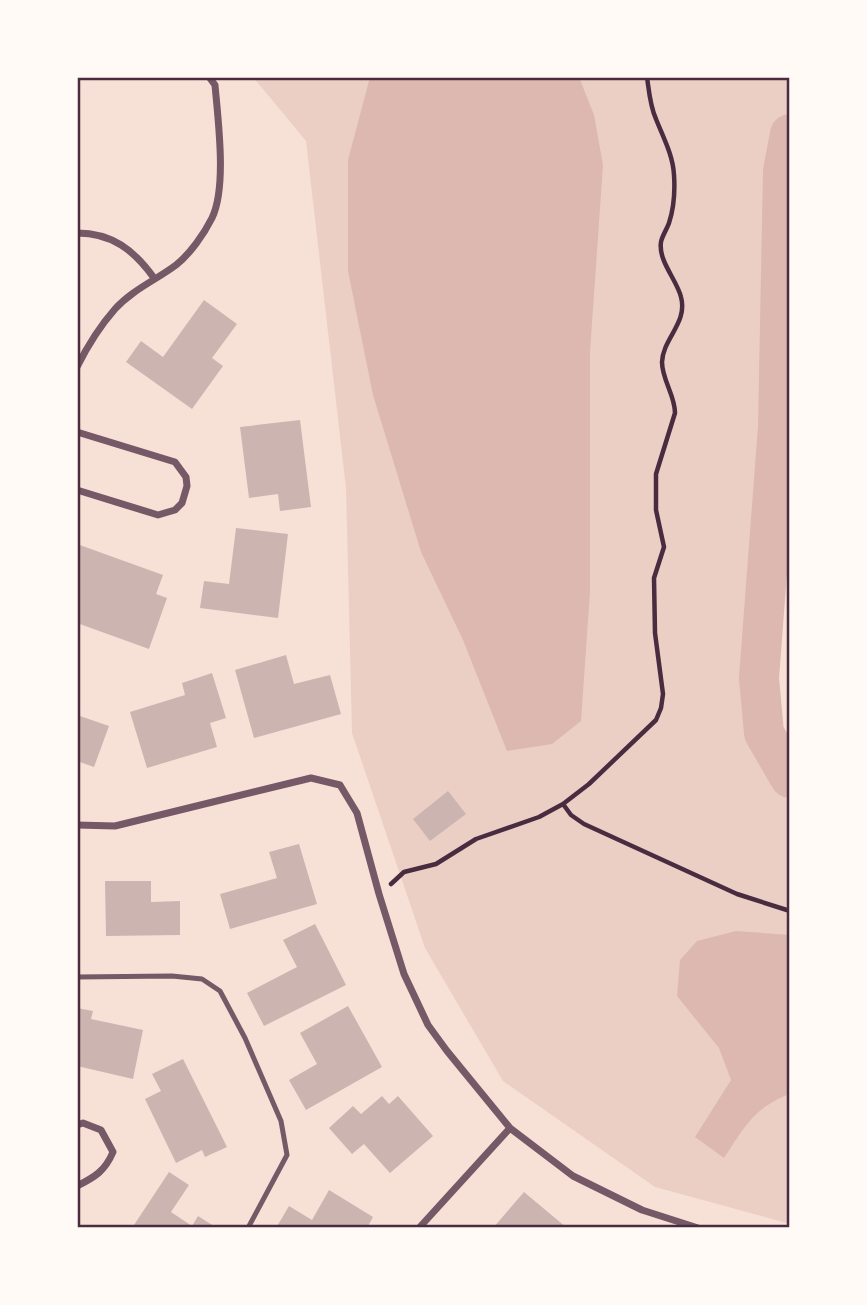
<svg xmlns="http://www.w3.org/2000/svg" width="867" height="1305" font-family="Lato,sans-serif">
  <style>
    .green { fill: #ebcfc5 }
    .water { fill: #dcb8b0 }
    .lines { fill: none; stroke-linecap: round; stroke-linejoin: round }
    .river { stroke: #dcb8b0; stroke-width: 40 }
    .building { fill: #ccb4b1 }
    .path { stroke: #4a2c40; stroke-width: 4.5 }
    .service { stroke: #755966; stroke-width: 5 }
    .minor { stroke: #755966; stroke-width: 7 }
    .neatline { fill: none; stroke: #4a2c40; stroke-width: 2.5 }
  </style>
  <rect width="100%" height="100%" fill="#f7e1d7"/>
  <path class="green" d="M253,77H790V134L783,171L778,427L759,678L764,733L790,778V1224L655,1187L503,1081L425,948L352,733L346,488L306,141Z"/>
  <path class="water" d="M370,77H579L594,115L603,165L590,352V592L581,721L552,744L507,751L463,640L421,552L373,395L348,271V160Z
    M736,931L790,935V1094C754,1107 744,1128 724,1158L695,1137L731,1080L719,1048L677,996L680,960L697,941Z"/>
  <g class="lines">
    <path class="river" d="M790,134L783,171L778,427L759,678L764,733L790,778"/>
  </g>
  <path class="building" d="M204,300L237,324L212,358L223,366L192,409L126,362L141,341L163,357Z
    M300,420L311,507L280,511L278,494L249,498L240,427Z
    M236,528L288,534L278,618L200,608L204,581L229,584Z
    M77,544L163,575L156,594L167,598L149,649L77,623Z
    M286,655L294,684L330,675L341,714L254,738L235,670Z
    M212,673L226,718L210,723L217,747L147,768L130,712L185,695L182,683Z
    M77,715L109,726L94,767L77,761Z
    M448,791L466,814L430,841L413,819Z
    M299,844L317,904L230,929L220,894L277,878L269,852Z
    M105,881H151V902L180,901V935L106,936Z
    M315,924L346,985L264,1026L247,993L297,967L283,940Z
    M348,1006L382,1067L306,1110L289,1080L317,1064L300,1033Z
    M77,1008L93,1011L91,1019L143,1030L133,1079L77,1066Z
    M183,1059L227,1147L205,1157L202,1150L176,1163L145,1099L161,1091L152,1074Z
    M382,1096L389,1104L398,1096L433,1136L390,1173L364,1144L352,1154L329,1128L353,1106L361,1114Z
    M169,1172L189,1185L171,1212L192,1226L198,1216L217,1228H132Z
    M329,1190L373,1217L367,1228H276L289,1206L312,1220Z
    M524,1192L567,1228H493Z"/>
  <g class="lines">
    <path class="path" d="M647,77C649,91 650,106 656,119C663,137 673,155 674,175C675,190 674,208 669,223C667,229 662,236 661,242C658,261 677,280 681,297C688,323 663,338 662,362C662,380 675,395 675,413L656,474V510L664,547L654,578L655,633L663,694L661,708L656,720L589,784L563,804L571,815L584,824L737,894L790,911
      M391,884L404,872L436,864L476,839L539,817L563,804"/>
    <path class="service" d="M77,977L172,976L202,979L220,991L245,1038L281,1121L287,1155L248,1228"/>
    <path class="minor" d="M77,233C112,233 134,250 154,278
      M77,367C87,347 100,326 115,309C132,290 156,280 176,265C190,254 204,234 212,218C227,187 218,120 215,85L209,77
      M77,432L175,462L186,477L187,486L182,503L175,510L158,515L77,490
      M77,825L115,826L311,778L340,785L357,813L379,894L404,974L428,1025L447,1051L510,1128L573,1176L642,1210L698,1228
      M77,1125L83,1123L101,1130L113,1152C105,1171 95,1177 77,1186
      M419,1228L510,1128"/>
  </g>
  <rect width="867" height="1305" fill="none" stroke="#fffaf5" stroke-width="158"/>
  <rect x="79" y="79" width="709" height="1147" class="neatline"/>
</svg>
